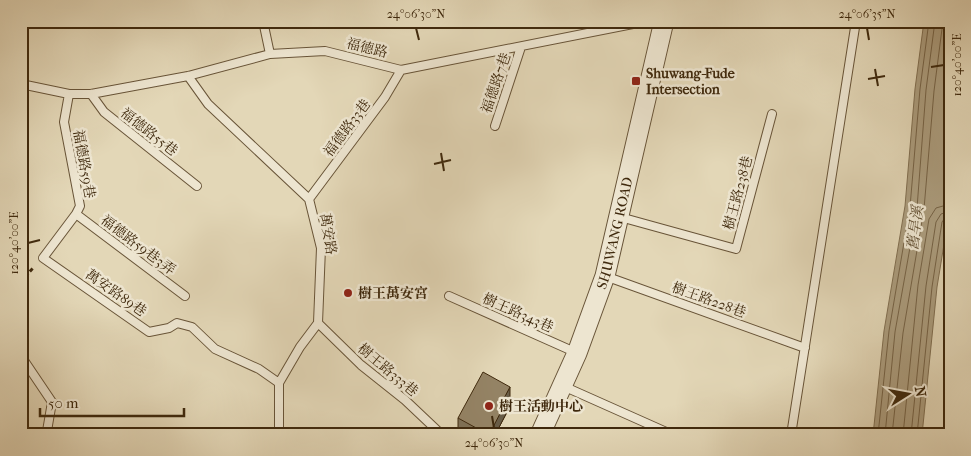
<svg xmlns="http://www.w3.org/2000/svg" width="971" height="456" font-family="'IM FELL French Canon','Noto Serif TC',serif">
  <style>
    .water { fill: #ab9c7d; stroke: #806e50 }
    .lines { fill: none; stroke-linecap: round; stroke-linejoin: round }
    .shore { stroke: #756245; stroke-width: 1 }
    .service-casing { stroke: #685438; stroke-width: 10 }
    .tertiary-casing { stroke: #685438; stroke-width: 21 }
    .path { stroke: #3f290d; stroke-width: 3; stroke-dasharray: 4 2.5; stroke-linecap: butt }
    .service { stroke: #ede5d0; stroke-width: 8 }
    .tertiary { stroke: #ede5d0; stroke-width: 19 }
    .wall { fill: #7f7157; stroke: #3f290d }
    .shaded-wall { fill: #685c47; stroke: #3f290d }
    .building { fill: #948365; stroke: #3f290d }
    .ticks { fill: none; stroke: #3f290d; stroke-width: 2 }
    .poi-dot { fill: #8f2418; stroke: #ede5d0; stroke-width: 2 }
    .labels { text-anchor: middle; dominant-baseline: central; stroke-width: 5; stroke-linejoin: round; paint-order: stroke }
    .street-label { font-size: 14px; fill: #3f290d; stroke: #ede5d0 }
    .poi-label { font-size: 14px; font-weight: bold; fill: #3f290d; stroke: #ede5d0; text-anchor: start }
    .water-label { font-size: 15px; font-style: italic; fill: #5f4c2f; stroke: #ede5d0 }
    .neatline { fill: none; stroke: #3f290d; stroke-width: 2 }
    .ticks-label { font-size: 12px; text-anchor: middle; fill: #3f290d }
  </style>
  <rect width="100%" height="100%" fill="#e3d7b7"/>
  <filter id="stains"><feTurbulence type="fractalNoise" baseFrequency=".004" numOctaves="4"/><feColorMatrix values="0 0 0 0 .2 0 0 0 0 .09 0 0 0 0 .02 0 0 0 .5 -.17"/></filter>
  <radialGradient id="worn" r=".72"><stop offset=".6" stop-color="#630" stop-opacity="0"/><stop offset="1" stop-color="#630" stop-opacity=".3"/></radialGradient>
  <path class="water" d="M924,21H950V208L937,287L922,435H873L884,331L905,206L915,89Z"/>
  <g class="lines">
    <path class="shore" d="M878,435L889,331L910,207L920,89L929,21
      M885,435L895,332L917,208L926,90L935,21
      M892,435L903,333L924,209L934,91L943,21
      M903,435L918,285L929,219L936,208L950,204
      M911,435L926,286L936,222L941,214L950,211
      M917,435L932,287L942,222L945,218H950"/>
    <defs>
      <path id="service" d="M263,21L270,54
        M188,76L208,104L309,199L321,248L318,323L300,347L279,383V435
        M21,84L69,94H91L188,76L270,54L325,51L401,70L648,21
        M69,94L64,122L80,206L76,214L43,258L149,332L169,328L177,323L192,327L215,349L259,369L279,383
        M91,94L104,112L197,186
        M495,126L521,47
        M309,199L385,97L401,70
        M76,214L185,296
        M620,217L736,249L772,114
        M605,276L805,348
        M449,296L577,353
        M318,323L361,365L405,400L442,435
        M21,356L52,402L47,431L42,435
        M563,386L673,435
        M791,435L856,21"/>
      <g id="tertiary">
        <path id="s1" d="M540,435L577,353L605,276L664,21"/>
      </g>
    </defs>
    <use href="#service" class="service-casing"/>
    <use href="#tertiary" class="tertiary-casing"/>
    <path class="path" d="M21,281L34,267"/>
    <use href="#service" class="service"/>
    <use href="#tertiary" class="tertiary"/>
  </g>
  <path class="wall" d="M510,400L506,408V414L495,435H465L458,431V418Z"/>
  <path class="shaded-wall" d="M510,387V400L506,408V414L495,435H489L503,400Z"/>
  <path class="building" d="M483,372L510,387L503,400L506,402L489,435L458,418Z"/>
  <path class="ticks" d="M416,28L419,40M867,28L869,40M931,67L944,65M875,69L878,86M868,79L885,76M441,153L444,171M434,164L451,160M28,243L40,240M492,416L494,428"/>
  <g class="poi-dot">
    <rect x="631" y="76" width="10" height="10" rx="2.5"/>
    <circle cx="348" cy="293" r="5"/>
    <circle cx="489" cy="406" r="5"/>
  </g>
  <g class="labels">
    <g class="street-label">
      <text transform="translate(367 48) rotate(14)">福德路</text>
      <text transform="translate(496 83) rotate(-71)">福德路7巷</text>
      <text transform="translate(347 128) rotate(-53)">福德路33巷</text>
      <text transform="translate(149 132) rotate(38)">福德路55巷</text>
      <text transform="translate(84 164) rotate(80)">福德路59巷</text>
      <text transform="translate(738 193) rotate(-75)">樹王路238巷</text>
      <text stroke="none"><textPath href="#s1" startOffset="216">SHUWANG ROAD</textPath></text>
      <text transform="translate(328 234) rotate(81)">萬安路</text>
      <text transform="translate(138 245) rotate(37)">福德路59巷3弄</text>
      <text transform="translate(116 293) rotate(35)">萬安路89巷</text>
      <text transform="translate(709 300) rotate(20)">樹王路228巷</text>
      <text transform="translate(518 313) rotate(24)">樹王路343巷</text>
      <text transform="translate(388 370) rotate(40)">樹王路333巷</text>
    </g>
    <g class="poi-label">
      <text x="646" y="73">Shuwang-Fude<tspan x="646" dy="16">Intersection</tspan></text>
      <text x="358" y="293">樹王萬安宮</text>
      <text x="499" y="406">樹王活動中心</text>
    </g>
    <g class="water-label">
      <text transform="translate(915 228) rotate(-83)">舊旱溪</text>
    </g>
  </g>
  <rect width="971" height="456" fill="none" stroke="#e3d7b7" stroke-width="55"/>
  <g transform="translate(908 394) rotate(79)" stroke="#ede5d0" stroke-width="4" paint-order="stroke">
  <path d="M0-4L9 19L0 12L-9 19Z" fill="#3f290d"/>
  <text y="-8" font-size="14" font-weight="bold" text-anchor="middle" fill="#3f290d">N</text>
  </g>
  <path d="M40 408v8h144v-8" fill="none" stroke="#3f290d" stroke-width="2.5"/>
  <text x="48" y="408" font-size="15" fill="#3f290d" stroke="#ede5d0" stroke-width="4" paint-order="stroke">50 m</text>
  <rect x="28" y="28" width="916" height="400" class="neatline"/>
  <g class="ticks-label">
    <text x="416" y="18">24°06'30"N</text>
    <text x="867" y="18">24°06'35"N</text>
    <text transform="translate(957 65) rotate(-90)" y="4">120°40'00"E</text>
    <text transform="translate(14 243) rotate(-90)" y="4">120°40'00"E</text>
    <text x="494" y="447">24°06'30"N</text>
  </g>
  <rect width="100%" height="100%" filter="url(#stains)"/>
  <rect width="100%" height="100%" fill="url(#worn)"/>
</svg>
